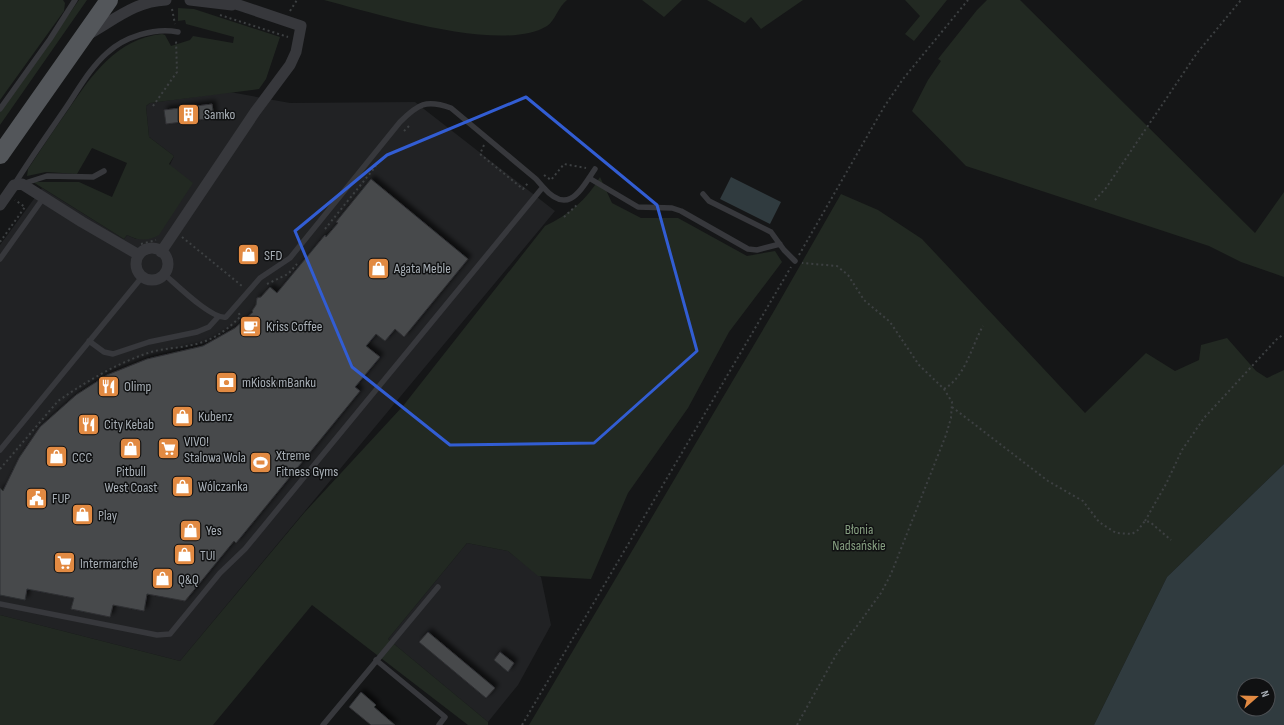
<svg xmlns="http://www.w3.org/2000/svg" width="1284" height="725" font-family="'Sofia Sans Condensed',sans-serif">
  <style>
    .built { fill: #212224 }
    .green { fill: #222922 }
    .water { fill: #303b3f; fill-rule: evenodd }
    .building { fill: #47494c; stroke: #2f3033; filter: url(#shadow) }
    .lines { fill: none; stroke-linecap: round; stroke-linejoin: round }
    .path { stroke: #3d4042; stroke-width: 2; stroke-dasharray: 2 3; stroke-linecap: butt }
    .service { stroke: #37383c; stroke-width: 5.5 }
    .minor { stroke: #37383c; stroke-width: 11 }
    .primary { stroke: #53565a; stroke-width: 18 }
    .marked { fill: none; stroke: #325dd3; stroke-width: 3; stroke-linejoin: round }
    .labels { text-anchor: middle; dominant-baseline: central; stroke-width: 3; stroke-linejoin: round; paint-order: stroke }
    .poi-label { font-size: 14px; fill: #a8afb6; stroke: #101112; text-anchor: start }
    .park-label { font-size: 14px; fill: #869f81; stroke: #101112 }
  </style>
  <defs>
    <filter id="shadow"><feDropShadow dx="3.5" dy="-3.5" stdDeviation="2" flood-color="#0009"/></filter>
  </defs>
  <rect width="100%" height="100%" fill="#151617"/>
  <path class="built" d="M230,92L290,103L415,102L555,211L180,661L0,615V245L42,188L124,239L127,235L136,239L174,156L149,137L146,106L150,103Z
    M467,543L508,551L541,577L551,625L518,685L488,722L388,639Z"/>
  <path class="green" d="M0,0H63L65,3L64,11L0,100Z
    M79,0H87L0,125V112Z
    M324,0H567C558,7 555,21 547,26C502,54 374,13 324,0Z
    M642,0H682L664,17Z
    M707,0H803L761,29L751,17L745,23Z
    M905,0H947L914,41L905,34L920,16Z
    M987,0H1020L1255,233L1284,192V277L1241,262L1209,246L966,166L912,111L928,80L941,61L938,59L977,10Z
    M178,8L194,9L280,37L266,79L259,89L150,103L146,106L149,137L174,156L169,164L193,183L159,235C148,241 139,241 127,235L124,239L33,182H79L112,197L127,163L92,148L77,174L46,172L27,176L28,169C41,149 54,130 68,110C92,75 116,39 162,34L165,35L171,46L190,40L193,36L233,43L234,37L186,24L185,20L178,21Z
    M600,177L612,203L641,218H678L747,256L775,251L782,262L729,332L688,408L628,493L591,579L538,576L508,551L467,543L388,639L488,722V725H468L312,605L213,725H0V615L180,661L304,513L403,406L545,226C568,215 587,200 600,177Z
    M841,194L878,210L922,239L1085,413L1146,353L1175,371L1199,360L1201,345L1227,338L1256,371L1267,378L1284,370V464L1167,577L1094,725H529L774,311Z"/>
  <path class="water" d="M731,177L781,202L770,224L720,199Z
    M1284,464V725H1094L1167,577ZM1244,685H1268V709H1244Z"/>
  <path class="building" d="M212,104L214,118L166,124L164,110Z
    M371,179L468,259L404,337L395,329L385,341L376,334L366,346L380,357L355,387L360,391L236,543L234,541L185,601L147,594L144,611L113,605L110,617L71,609L74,598L27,589L25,600L0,595V488L3,491L19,458L40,427L76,395L107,375L147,359L203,346L235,328L253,312L252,311L256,305L257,298L261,297L270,287L277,293L325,235L326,237L338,223L336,222Z
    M428,632L495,688L486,698L419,642Z
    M500,652L514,663L508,672L494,660Z
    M361,692L376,705L374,707L395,725H371L349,707Z"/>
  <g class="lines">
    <path class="path" d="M172,9L175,24
      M290,11L297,0
      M220,15L288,37
      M153,106L177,72L176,40
      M404,131L411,124
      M484,145L480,154L523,189L528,183
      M544,175L551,180L564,164L586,168
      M1095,200L1106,188L1197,53L1241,0
      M564,217L578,204
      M325,229L376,166
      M182,237L242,286
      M0,242L25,207L15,200
      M141,244L156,240
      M799,255L884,107L903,79L968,0
      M267,284L288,274L297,264
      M944,389C966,376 971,347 983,326
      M952,407L1048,481L1083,501L1099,522L1116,533L1132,534L1138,530L1145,521L1150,522L1171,540
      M0,469L58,401C87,381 117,363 151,352C169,347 190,348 208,340C220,335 231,326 240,317L239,313
      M1145,521L1166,484L1182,450L1204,418L1277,339L1284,334
      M522,725L791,267
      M797,725L836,655L881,593L891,574L946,435L951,418L952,402L944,389L919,365L890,322L864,300L848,275L837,266L802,263"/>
    <path class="service" d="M0,109L50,39L75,0
      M589,178L638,207L672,208L681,211L748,249L757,250L780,244
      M22,184L47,176L93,177L104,171
      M14,185C30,159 48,134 65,109C78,90 90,68 107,53C124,37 155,27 178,32
      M543,187C568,216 580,191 595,169
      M703,194L709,201L771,232L784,250L795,261
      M0,259L44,197
      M89,341L104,352L113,354L149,342L197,332L209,327L218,317
      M0,450L142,277
      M0,604L157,635L170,634L220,573L245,549L543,187L536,179L451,108C426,99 418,104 400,122L290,258L260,278L226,317C212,320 176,284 164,274
      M376,660L445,717L439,725
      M323,725L438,587"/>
    <path class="minor" d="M190,0L232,5
      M89,34C114,20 136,1 166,0
      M0,205L14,185L22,184L82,222L139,255
      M136 264a16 16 0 1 1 32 0a16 16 0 1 1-32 0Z
      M161,252L255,112L290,65L296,52L301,26L224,0"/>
    <path class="primary" d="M0,155L109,0"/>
  </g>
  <path class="marked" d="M526,97L657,205L697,351L594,443L450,445L352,367L295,231L387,155Z"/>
  <defs>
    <symbol id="building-square" viewBox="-11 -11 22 22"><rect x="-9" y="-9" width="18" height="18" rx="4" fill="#e28a42" stroke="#101112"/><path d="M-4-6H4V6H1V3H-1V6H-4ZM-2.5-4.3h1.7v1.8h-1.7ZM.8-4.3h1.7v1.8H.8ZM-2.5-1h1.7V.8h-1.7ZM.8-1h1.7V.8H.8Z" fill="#fff"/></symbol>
    <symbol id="shop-square" viewBox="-11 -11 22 22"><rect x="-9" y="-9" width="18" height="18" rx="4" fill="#e28a42" stroke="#101112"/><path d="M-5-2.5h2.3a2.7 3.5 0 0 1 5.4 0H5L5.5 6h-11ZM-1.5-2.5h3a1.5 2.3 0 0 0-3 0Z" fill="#fff"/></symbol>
    <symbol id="cafe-square" viewBox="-11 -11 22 22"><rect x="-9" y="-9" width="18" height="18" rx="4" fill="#e28a42" stroke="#101112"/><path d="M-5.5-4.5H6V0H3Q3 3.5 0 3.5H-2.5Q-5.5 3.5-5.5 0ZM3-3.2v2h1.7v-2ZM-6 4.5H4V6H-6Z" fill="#fff"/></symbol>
    <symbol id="bank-square" viewBox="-11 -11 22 22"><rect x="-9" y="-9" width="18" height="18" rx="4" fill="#e28a42" stroke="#101112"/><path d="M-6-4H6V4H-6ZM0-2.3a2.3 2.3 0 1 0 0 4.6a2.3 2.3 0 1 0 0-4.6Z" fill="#fff"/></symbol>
    <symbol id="restaurant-square" viewBox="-11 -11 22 22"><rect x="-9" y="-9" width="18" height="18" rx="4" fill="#e28a42" stroke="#101112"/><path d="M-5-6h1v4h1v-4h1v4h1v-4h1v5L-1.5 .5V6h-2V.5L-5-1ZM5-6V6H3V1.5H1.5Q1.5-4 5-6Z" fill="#fff"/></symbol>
    <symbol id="supermarket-square" viewBox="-11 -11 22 22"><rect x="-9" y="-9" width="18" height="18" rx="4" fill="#e28a42" stroke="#101112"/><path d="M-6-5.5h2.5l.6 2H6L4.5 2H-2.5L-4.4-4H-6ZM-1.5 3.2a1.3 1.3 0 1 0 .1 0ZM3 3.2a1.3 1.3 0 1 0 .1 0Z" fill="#fff"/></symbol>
    <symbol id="stadium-square" viewBox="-11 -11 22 22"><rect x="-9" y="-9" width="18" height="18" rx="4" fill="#e28a42" stroke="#101112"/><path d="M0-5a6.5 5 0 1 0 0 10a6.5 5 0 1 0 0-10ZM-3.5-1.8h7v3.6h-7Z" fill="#fff"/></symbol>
    <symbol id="civic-square" viewBox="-11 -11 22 22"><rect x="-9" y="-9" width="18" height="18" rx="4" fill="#e28a42" stroke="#101112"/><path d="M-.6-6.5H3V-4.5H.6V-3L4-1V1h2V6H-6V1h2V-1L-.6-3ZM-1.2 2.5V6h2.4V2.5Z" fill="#fff"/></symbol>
  </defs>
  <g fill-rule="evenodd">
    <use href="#building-square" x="176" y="102" width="25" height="25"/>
    <use href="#shop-square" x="236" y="242" width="25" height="25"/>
    <use href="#shop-square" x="366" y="256" width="25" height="25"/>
    <use href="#cafe-square" x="238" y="314" width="25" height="25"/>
    <use href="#bank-square" x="214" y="370" width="25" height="25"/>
    <use href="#restaurant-square" x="96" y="374" width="25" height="25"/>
    <use href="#shop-square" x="170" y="404" width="25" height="25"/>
    <use href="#restaurant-square" x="76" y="412" width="25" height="25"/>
    <use href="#shop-square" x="118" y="436" width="25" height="25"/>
    <use href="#supermarket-square" x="156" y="436" width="25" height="25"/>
    <use href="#shop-square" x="44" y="444" width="25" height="25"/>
    <use href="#stadium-square" x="248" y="450" width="25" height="25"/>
    <use href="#shop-square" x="170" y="474" width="25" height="25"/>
    <use href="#civic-square" x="24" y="486" width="25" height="25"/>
    <use href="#shop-square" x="70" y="502" width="25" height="25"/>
    <use href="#shop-square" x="178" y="518" width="25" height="25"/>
    <use href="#shop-square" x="172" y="542" width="25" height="25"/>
    <use href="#supermarket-square" x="52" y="550" width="25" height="25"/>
    <use href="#shop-square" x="150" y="566" width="25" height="25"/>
  </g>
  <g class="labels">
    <g class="poi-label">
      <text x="204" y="114">Samko</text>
      <text x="264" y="255">SFD</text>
      <text x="394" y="268">Agata Meble</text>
      <text x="266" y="326">Kriss Coffee</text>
      <text x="242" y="382">mKiosk mBanku</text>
      <text x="124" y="386">Olimp</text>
      <text x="198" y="416">Kubenz</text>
      <text x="104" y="424">City Kebab</text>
      <text x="184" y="441">VIVO!<tspan x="184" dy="16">Stalowa Wola</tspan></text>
      <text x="276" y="455">Xtreme<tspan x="276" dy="16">Fitness Gyms</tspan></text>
      <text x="72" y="457">CCC</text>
      <text x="131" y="471" text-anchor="middle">Pitbull<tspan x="131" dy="16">West Coast</tspan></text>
      <text x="198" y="486">Wólczanka</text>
      <text x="52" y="498">FUP</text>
      <text x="98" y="515">Play</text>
      <text x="206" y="530">Yes</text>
      <text x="200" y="555">TUI</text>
      <text x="80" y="563">Intermarché</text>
      <text x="178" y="579">Q&amp;Q</text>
    </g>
    <g class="park-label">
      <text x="859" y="529">Błonia<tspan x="859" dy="16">Nadsańskie</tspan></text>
    </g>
  </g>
  <g transform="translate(1256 697) rotate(70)"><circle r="19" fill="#101112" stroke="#4d5054"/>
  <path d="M0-3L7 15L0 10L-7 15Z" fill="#e28a42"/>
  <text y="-6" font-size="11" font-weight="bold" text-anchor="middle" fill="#a8afb6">N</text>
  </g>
</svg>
